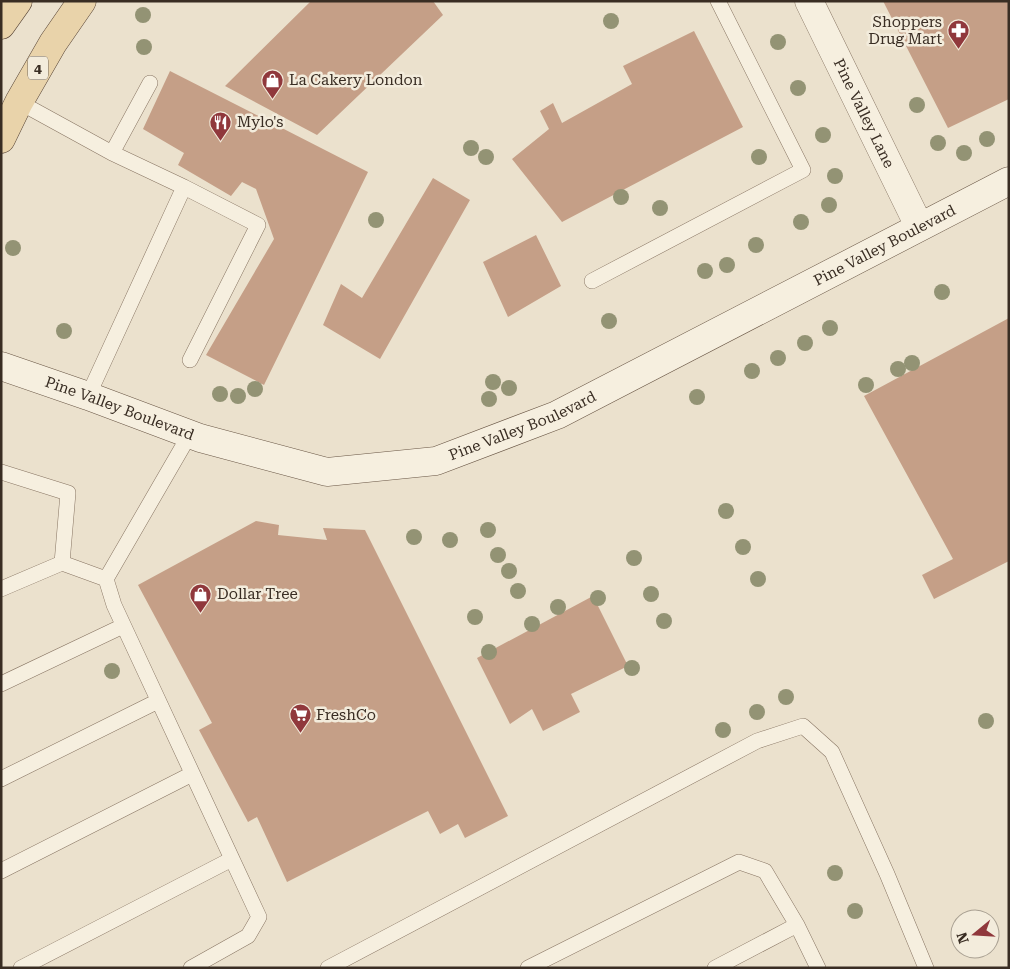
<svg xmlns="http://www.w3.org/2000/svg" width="1010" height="969" font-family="'Roboto Serif',serif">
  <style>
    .building { fill: #c59f87 }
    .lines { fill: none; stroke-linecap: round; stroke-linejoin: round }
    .lane-casing { stroke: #877462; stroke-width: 16 }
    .street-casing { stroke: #877462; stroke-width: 29 }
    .secondary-casing { stroke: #695645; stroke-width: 29 }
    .primary-casing { stroke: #564335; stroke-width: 29 }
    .lane { stroke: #f6efdf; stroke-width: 15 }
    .street { stroke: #f6efdf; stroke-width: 28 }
    .secondary { stroke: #f6efdf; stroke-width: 28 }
    .primary { stroke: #e9d3aa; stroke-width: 28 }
    .tree { fill: #939374 }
    .labels { text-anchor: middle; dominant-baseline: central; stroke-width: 5; stroke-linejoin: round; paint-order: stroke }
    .shield { fill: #f3ecdc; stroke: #71665a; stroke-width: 1 }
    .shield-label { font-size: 14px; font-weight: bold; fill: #392d23 }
    .poi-label { font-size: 15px; fill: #392d23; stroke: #f3ecdc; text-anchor: start }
    .street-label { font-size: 15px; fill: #392d23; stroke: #f3ecdc }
  </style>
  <rect width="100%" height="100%" fill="#ebe1cd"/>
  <path class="building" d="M311,1H433L443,15L317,135L225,86Z
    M883,1H1009V99L948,128Z
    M694,31L743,127L562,222L512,159L549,129L540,111L553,103L562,123L632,84L623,66Z
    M170,71L368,172L264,385L206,355L274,239L256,189L242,182L231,196L178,165L184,153L143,129Z
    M433,178L470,200L380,359L323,325L341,284L362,298Z
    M536,235L561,286L508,317L483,262Z
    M1009,318V561L934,599L922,575L953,559L864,396Z
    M256,521L279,525L278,535L327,540L323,528L365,530L508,816L465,838L458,824L440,834L428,811L287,882L257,817L248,822L199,730L212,723L138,585Z
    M593,596L628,666L571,694L580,712L543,731L532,709L510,724L477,658Z"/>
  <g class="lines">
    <defs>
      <path id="lane" d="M19,102L112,153L184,187
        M112,153L150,83
        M592,281L803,170L718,1
        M88,396L184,187L258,225L190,360
        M190,434L106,579L114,605L259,917L248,936L191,968
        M1,472L68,493L62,563L106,579
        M1,589L62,563
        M1,684L123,626
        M1,779L158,701
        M1,871L192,774
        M21,968L232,859
        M328,968L757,741L803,726L832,752L887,874L926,968
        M528,968L739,862L765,871L797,925L818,968
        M715,968L797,925"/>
      <g id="street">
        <path id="s1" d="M809,1L919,226"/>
      </g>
      <g id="secondary">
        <path id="s2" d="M1,366L88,396L200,438L327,472L436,461L557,415L1009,181"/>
      </g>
      <path id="primary" d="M1,25L18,1
        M1,139L19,102L53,43L82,1"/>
    </defs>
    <use href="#lane" class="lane-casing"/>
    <use href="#street" class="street-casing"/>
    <use href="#secondary" class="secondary-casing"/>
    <use href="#primary" class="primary-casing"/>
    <use href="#lane" class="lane"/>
    <use href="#street" class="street"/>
    <use href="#secondary" class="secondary"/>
    <use href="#primary" class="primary"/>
  </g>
  <g class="tree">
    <circle cx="143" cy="15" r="8"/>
    <circle cx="611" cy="21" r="8"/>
    <circle cx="778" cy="42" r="8"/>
    <circle cx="144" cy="47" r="8"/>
    <circle cx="798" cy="88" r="8"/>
    <circle cx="917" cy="105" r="8"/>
    <circle cx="823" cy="135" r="8"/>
    <circle cx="987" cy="139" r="8"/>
    <circle cx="938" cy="143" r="8"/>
    <circle cx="471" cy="148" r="8"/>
    <circle cx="964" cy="153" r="8"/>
    <circle cx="486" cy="157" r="8"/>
    <circle cx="759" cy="157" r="8"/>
    <circle cx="835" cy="176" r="8"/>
    <circle cx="621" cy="197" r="8"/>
    <circle cx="829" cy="205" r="8"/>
    <circle cx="660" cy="208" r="8"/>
    <circle cx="376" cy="220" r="8"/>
    <circle cx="801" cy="222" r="8"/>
    <circle cx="756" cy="245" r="8"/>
    <circle cx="13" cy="248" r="8"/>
    <circle cx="727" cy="265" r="8"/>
    <circle cx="705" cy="271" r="8"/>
    <circle cx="942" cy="292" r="8"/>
    <circle cx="609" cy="321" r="8"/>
    <circle cx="830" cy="328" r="8"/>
    <circle cx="64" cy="331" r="8"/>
    <circle cx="805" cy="343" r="8"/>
    <circle cx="778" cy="358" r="8"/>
    <circle cx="912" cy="363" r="8"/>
    <circle cx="898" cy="369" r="8"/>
    <circle cx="752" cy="371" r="8"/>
    <circle cx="493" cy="382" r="8"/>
    <circle cx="866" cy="385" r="8"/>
    <circle cx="509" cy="388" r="8"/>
    <circle cx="255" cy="389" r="8"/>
    <circle cx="220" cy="394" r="8"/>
    <circle cx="238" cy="396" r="8"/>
    <circle cx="697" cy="397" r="8"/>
    <circle cx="489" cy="399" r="8"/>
    <circle cx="726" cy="511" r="8"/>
    <circle cx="488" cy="530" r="8"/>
    <circle cx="414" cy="537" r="8"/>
    <circle cx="450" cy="540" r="8"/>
    <circle cx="743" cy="547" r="8"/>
    <circle cx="498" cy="555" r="8"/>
    <circle cx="634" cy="558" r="8"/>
    <circle cx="509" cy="571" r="8"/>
    <circle cx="758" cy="579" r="8"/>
    <circle cx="518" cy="591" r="8"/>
    <circle cx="651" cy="594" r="8"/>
    <circle cx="598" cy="598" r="8"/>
    <circle cx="558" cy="607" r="8"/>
    <circle cx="475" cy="617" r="8"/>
    <circle cx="664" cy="621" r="8"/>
    <circle cx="532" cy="624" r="8"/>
    <circle cx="489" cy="652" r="8"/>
    <circle cx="632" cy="668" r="8"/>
    <circle cx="112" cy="671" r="8"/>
    <circle cx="786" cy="697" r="8"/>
    <circle cx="757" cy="712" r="8"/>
    <circle cx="986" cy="721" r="8"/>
    <circle cx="723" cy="730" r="8"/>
    <circle cx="835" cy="873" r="8"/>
    <circle cx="855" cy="911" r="8"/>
  </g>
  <defs>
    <symbol id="pharmacy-pin" viewBox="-11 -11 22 30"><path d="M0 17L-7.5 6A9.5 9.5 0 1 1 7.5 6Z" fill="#90383c" stroke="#f3ecdc"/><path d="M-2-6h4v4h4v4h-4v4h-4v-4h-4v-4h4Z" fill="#fff"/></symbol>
    <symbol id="shop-pin" viewBox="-11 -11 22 30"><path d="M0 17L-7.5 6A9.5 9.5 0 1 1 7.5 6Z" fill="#90383c" stroke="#f3ecdc"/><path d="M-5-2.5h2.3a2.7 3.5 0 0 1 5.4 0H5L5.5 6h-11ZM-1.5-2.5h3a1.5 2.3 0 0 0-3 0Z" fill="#fff"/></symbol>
    <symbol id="restaurant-pin" viewBox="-11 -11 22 30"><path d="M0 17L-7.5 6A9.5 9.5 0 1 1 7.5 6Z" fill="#90383c" stroke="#f3ecdc"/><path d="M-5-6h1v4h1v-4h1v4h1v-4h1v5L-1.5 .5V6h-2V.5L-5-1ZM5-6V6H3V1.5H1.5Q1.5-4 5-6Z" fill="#fff"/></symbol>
    <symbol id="supermarket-pin" viewBox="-11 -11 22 30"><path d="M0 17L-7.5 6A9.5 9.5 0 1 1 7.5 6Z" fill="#90383c" stroke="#f3ecdc"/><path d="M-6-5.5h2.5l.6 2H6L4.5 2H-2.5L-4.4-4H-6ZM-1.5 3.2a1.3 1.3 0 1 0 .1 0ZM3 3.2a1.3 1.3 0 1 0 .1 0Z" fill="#fff"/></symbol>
  </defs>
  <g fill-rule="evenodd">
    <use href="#pharmacy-pin" x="946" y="18" width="25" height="34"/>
    <use href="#shop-pin" x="260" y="68" width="25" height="34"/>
    <use href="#restaurant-pin" x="208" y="110" width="25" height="34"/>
    <use href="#shop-pin" x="188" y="582" width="25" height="34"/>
    <use href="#supermarket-pin" x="288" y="702" width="25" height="34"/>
  </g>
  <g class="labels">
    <rect class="shield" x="28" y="56.5" width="20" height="23" rx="4"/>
    <g class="shield-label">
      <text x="38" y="68">4</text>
    </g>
    <g class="poi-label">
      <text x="942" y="22" text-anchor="end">Shoppers<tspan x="942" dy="17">Drug Mart</tspan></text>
      <text x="289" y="80">La Cakery London</text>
      <text x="237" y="122">Mylo's</text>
      <text x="217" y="594">Dollar Tree</text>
      <text x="316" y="715">FreshCo</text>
    </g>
    <g class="street-label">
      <text stroke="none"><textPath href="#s1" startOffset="125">Pine Valley Lane</textPath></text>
      <text stroke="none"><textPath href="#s2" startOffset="951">Pine Valley Boulevard</textPath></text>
      <text stroke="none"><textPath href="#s2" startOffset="126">Pine Valley Boulevard</textPath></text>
      <text stroke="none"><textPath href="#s2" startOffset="546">Pine Valley Boulevard</textPath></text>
    </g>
  </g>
  <rect width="1010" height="969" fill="none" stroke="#392d23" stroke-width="5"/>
  <g transform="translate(975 934) rotate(252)"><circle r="24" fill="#f3ecdc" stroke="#a9a092"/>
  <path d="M0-4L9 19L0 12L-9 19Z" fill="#90383c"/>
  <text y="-8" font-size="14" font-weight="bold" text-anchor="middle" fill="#392d23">N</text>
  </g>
</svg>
